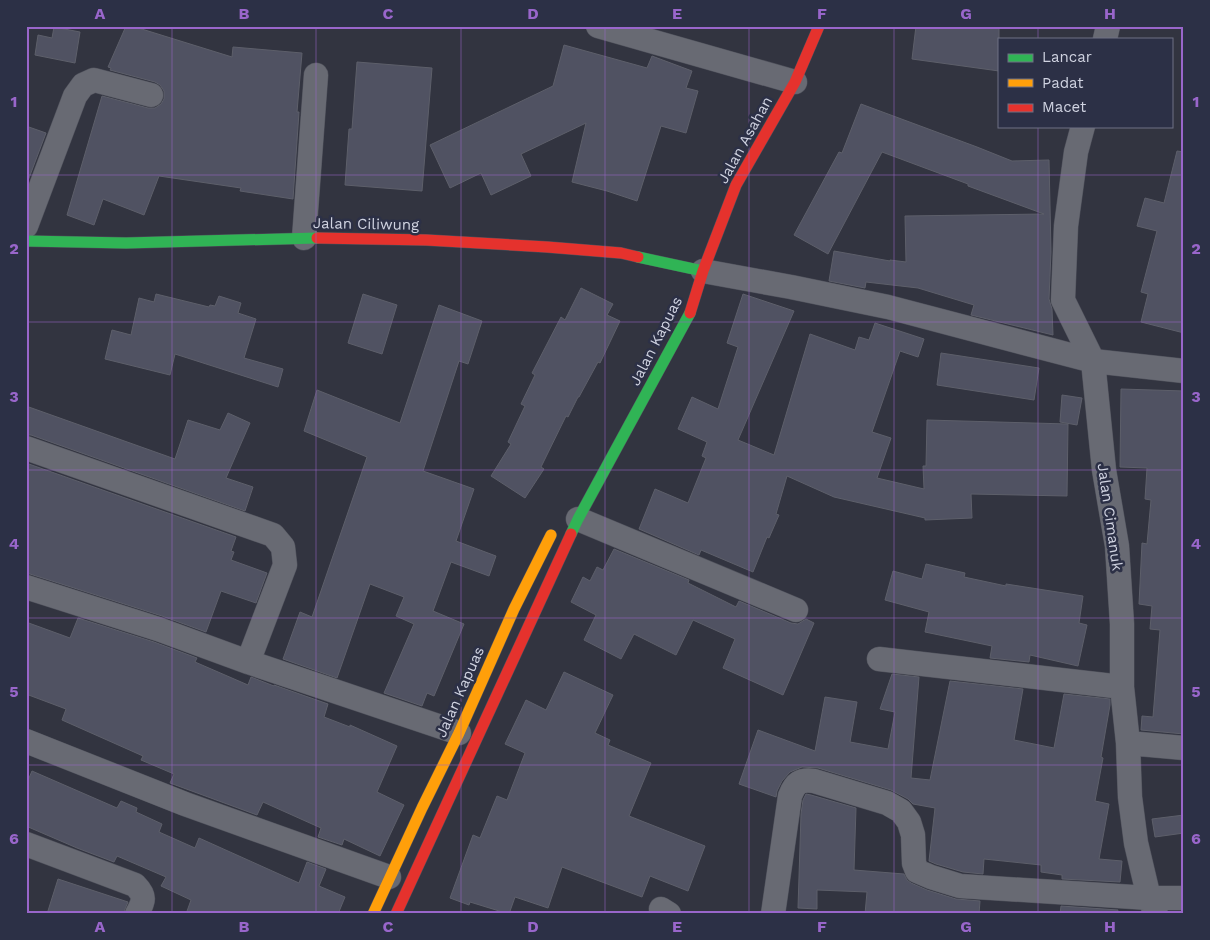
<svg xmlns="http://www.w3.org/2000/svg" width="1210" height="940" font-family="'Work Sans',sans-serif">
  <style>
    .building { fill: #505262; stroke: #5d5f6a }
    .lines { fill: none; stroke-linecap: round; stroke-linejoin: round }
    .street-casing { stroke: #4f515b; stroke-width: 25 }
    .fast-casing { stroke: #4f515b; stroke-width: 12 }
    .slow-casing { stroke: #4f515b; stroke-width: 12 }
    .jam-casing { stroke: #4f515b; stroke-width: 12 }
    .street { stroke: #686a73; stroke-width: 24 }
    .fast { stroke: #30b455; stroke-width: 11 }
    .slow { stroke: #ff9f0a; stroke-width: 11 }
    .jam { stroke: #e5322d; stroke-width: 11 }
    .grid { fill: none; stroke: #9966cb; stroke-width: 1; stroke-opacity: 0.55 }
    .labels { text-anchor: middle; dominant-baseline: central; stroke-width: 5; stroke-linejoin: round; paint-order: stroke }
    .street-label { font-size: 15px; fill: #d0d3e1; stroke: #2c3046 }
    .neatline { fill: none; stroke: #9966cb; stroke-width: 2 }
    .grid-label { font-size: 16px; text-anchor: middle; font-weight: bold; fill: #9966cb }
  </style>
  <rect width="100%" height="100%" fill="#323440"/>
  <path class="building" d="M126,26H132L232,57L233,47L302,53L297,112H299L293,199L240,191L241,188L159,176L144,215L103,199L94,225L67,215L102,96L148,108H155L161,104L164,99V91L160,85L155,82L110,70L111,68L108,67Z
    M916,26H999V71L912,59Z
    M54,27L80,32L75,63L35,55L38,35L52,38Z
    M564,45L647,68L652,56L692,71L686,88L698,91L686,133L661,126L637,201L607,191L572,182L586,123L521,154L531,176L491,195L481,173L450,188L430,145L553,86Z
    M357,62L432,68L422,191L345,185L349,129H352Z
    M861,104L977,147L1012,161L1049,160L1051,252L1049,299L1052,309L1053,335L971,315L974,305L918,288L866,282L865,288L829,281L834,251L890,261V260L906,262L905,216L1044,214L968,186V184L882,152L828,254L794,235L839,152L842,153Z
    M26,126L46,133L26,186Z
    M1177,151L1184,152V333L1141,322L1148,294L1141,292L1157,231L1137,226L1145,198L1164,203Z
    M581,288L613,304L607,315L620,321L600,363L598,362L579,397H578L568,417L566,416L541,467L544,469L525,498L491,476L511,444L508,442L525,406L521,404L535,375L532,373L561,317L565,320Z
    M156,294L209,307L210,305L215,306L219,296L241,303L238,313L256,319L244,358L283,369L278,387L175,354L170,375L105,359L112,330L131,335L139,298L154,302Z
    M363,294L397,305L382,354L348,343Z
    M743,294L794,311L738,440L774,455L810,334L855,350L859,337L869,340L875,323L924,339L918,357L900,351L872,432L891,438L877,478L924,489L923,466H926L927,420L1068,424L1067,496L971,494L972,518L925,520V518L834,497L787,476L776,514L779,515L769,538L767,537L753,572L701,550L699,555L639,529L655,489L688,503L706,458L702,456L707,442L678,429L692,397L718,409L738,347L727,343Z
    M439,305L482,321L468,364L459,361L423,471L474,489L456,541L496,556L489,576L451,562L433,611L464,624L434,696L427,693L422,706L384,693L414,624L396,616L404,597L370,584L337,678L283,659L300,612L312,617L367,457L304,431L317,390L400,423Z
    M941,353L1039,368L1034,400L937,385Z
    M1121,389L1184,391V734L1141,730L1142,716L1153,717L1160,630L1150,629L1152,606L1139,604L1142,543L1147,544L1151,500L1145,499L1147,468L1120,467Z
    M1062,395L1082,398L1077,425L1060,422Z
    M26,406L175,459L188,420L220,430L228,413L250,423L226,478L253,487L245,511L31,435H26Z
    M26,463L236,537L231,551L234,552L231,560L267,573L256,603L221,591L206,632L162,616L30,574H26Z
    M614,549L689,580L688,583L736,607L739,601L791,623L798,624L806,619L814,623L783,695L723,668L735,639L693,620L676,655L634,634L621,659L584,640L596,615L571,602L583,577L590,581L597,567L603,570Z
    M926,564L965,573L964,577L1006,586V584L1083,596L1079,623L1087,625L1078,666L1030,655L1029,662L990,658L992,646L925,632L929,612L885,600L893,571L922,579Z
    M78,618L154,642L197,658L195,662L248,685L251,677L274,686V685L328,704L324,717L350,727V725L397,746L377,792L404,805L380,856L344,839L342,845L318,837L321,828L263,802L257,815L170,783L174,774L141,760L143,756L62,720L66,709L26,694V622L70,638Z
    M564,672L613,695L595,733L610,740L608,745L651,763L629,816L705,846L688,891L650,876L642,897L562,867L548,908L515,897L509,914L470,902L469,905L450,898L473,835L480,838L497,796L507,800L525,753L505,744L526,700L546,710Z
    M892,674L919,677L911,778L930,780L950,681L1023,689L1014,740L1054,748L1064,694L1110,699V705L1101,757L1103,758L1095,801L1109,804L1099,859L1122,861L1120,882L1062,879V875L1041,872V865L984,859L983,874L963,872L936,864L929,861L935,808L913,804L908,799L891,790L818,768L802,767L790,772L782,781L777,791L776,797L739,784L758,730L815,751L825,697L857,702L850,742L888,749L895,712L880,709Z
    M32,771L117,808L121,801L137,808L136,812L162,824L159,832L195,848L199,838L299,883L307,862L326,869L319,886L345,897L338,914H186L191,900L161,886L166,877L117,856L114,862L77,848L26,826V785Z
    M806,794L811,795L856,808L854,870L904,874L907,880L911,883L927,890L956,899L980,901L979,914H865L867,892L817,890V909L798,908L801,814L803,800Z
    M1184,815V833L1155,837L1152,819Z
    M58,879L128,902L123,914H47Z
    M1061,906L1118,910L1117,914H1060Z"/>
  <g class="lines">
    <defs>
      <path id="street" d="M598,26L795,82
        M1105,39L1108,26
        M1083,126L1076,152L1066,226L1063,300L1093,361L1104,470L1117,546L1122,624V687L1128,743L1130,797L1136,843L1149,898L1156,914
        M26,226L75,96L83,85L94,80L151,95
        M304,238L316,75
        M703,271L791,287L888,307L1093,361L1184,371
        M26,448L273,535L283,547L285,565L248,662
        M578,519L796,610
        M26,587L158,629L248,662L459,733
        M879,659L1122,687
        M26,741L185,804L389,877
        M1128,743L1184,748
        M26,844L135,885C146,896 144,901 137,914
        M661,909L669,914
        M773,914L790,796C795,783 800,779 814,781L887,803L901,811L909,822L913,835L914,863L917,871L931,877L960,886L1149,898H1184"/>
      <path id="fast" d="M26,241L126,243L317,238
        M638,257L703,271
        M571,534L578,519L690,313"/>
      <path id="slow" d="M373,914L422,808L459,733L514,609L551,535"/>
      <path id="jam" d="M317,238L426,240L547,247L621,253L638,257
        M690,313L703,271L736,185L795,82L819,26
        M396,914L571,534"/>
    </defs>
    <use href="#street" class="street-casing"/>
    <use href="#fast" class="fast-casing"/>
    <use href="#slow" class="slow-casing"/>
    <use href="#jam" class="jam-casing"/>
    <use href="#street" class="street"/>
    <use href="#fast" class="fast"/>
    <use href="#slow" class="slow"/>
    <use href="#jam" class="jam"/>
  </g>
  <path class="grid" d="M172,26V914M316,26V914M461,26V914M605,26V914M749,26V914M894,26V914M1038,26V39M1038,126V914M26,175H1184M26,322H1184M26,470H1184M26,618H1184M26,765H1184"/>
  <g class="labels">
    <g class="street-label">
      <text transform="translate(745 140) rotate(-61)">Jalan Asahan</text>
      <text transform="translate(366 224) rotate(1)">Jalan Ciliwung</text>
      <text transform="translate(656 341) rotate(-63)">Jalan Kapuas</text>
      <text transform="translate(1110 517) rotate(82)">Jalan Cimanuk</text>
      <text transform="translate(460 692) rotate(-66)">Jalan Kapuas</text>
    </g>
  </g>
  <rect width="1210" height="940" fill="none" stroke="#2c3046" stroke-width="55"/>
  <rect x="998" y="38" width="175" height="90" fill="#2c3046" stroke="#6e7184"/>
  <rect x="1008" y="54" width="25" height="8" fill="#30b455" stroke="#6e7184"/>
  <text x="1042" y="62" font-size="15" fill="#d0d3e1">Lancar</text>
  <rect x="1008" y="79" width="25" height="8" fill="#ff9f0a" stroke="#6e7184"/>
  <text x="1042" y="88" font-size="15" fill="#d0d3e1">Padat</text>
  <rect x="1008" y="104" width="25" height="8" fill="#e5322d" stroke="#6e7184"/>
  <text x="1042" y="112" font-size="15" fill="#d0d3e1">Macet</text>
  <rect x="28" y="28" width="1154" height="884" class="neatline"/>
  <g class="grid-label">
    <text x="100" y="19">A</text>
    <text x="244" y="19">B</text>
    <text x="388" y="19">C</text>
    <text x="533" y="19">D</text>
    <text x="677" y="19">E</text>
    <text x="822" y="19">F</text>
    <text x="966" y="19">G</text>
    <text x="1110" y="19">H</text>
    <text x="14" y="107">1</text>
    <text x="1196" y="107">1</text>
    <text x="14" y="254">2</text>
    <text x="1196" y="254">2</text>
    <text x="14" y="402">3</text>
    <text x="1196" y="402">3</text>
    <text x="14" y="549">4</text>
    <text x="1196" y="549">4</text>
    <text x="14" y="697">5</text>
    <text x="1196" y="697">5</text>
    <text x="14" y="844">6</text>
    <text x="1196" y="844">6</text>
    <text x="100" y="932">A</text>
    <text x="244" y="932">B</text>
    <text x="388" y="932">C</text>
    <text x="533" y="932">D</text>
    <text x="677" y="932">E</text>
    <text x="822" y="932">F</text>
    <text x="966" y="932">G</text>
    <text x="1110" y="932">H</text>
  </g>
</svg>
